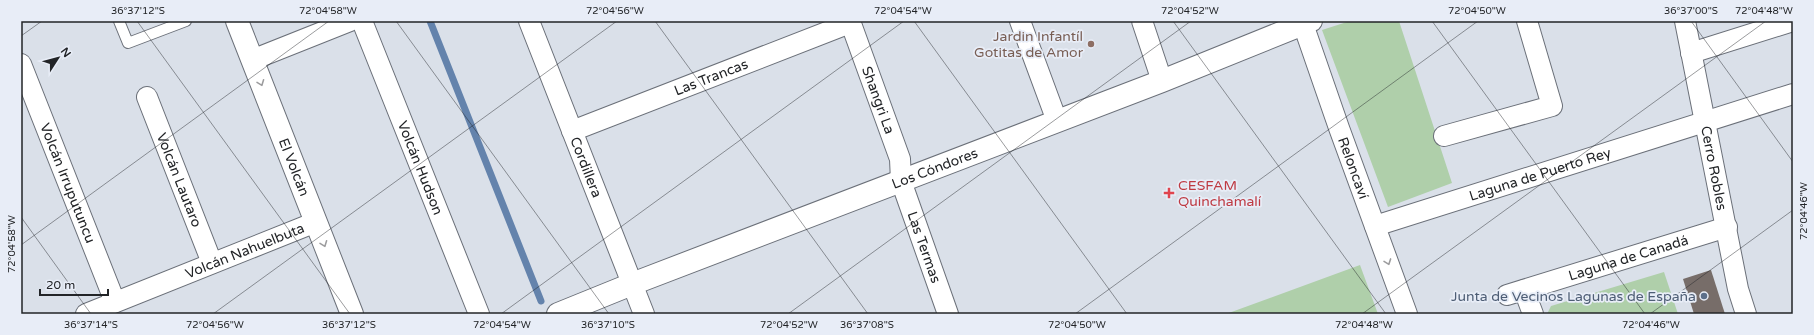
<svg xmlns="http://www.w3.org/2000/svg" width="1814" height="335" font-family="'Varela Round',sans-serif">
  <style>
    .green { fill: #afcfaa }
    .lines { fill: none; stroke-linecap: round; stroke-linejoin: round }
    .stream { stroke: #6483ac; stroke-width: 7 }
    .building { fill: #776d69 }
    .lane-casing { stroke: #6b7079; stroke-width: 12 }
    .street-casing { stroke: #6b7079; stroke-width: 22 }
    .secondary-casing { stroke: #6b7079; stroke-width: 24 }
    .lane { stroke: #fff; stroke-width: 10 }
    .street { stroke: #fff; stroke-width: 20 }
    .secondary { stroke: #fff; stroke-width: 22 }
    .oneway { stroke: #9c9c9e }
    .ticks { fill: none; stroke: #222427; stroke-width: 1; stroke-opacity: 0.45 }
    .education-dot { fill: #8d6e63; stroke: #e8edf7; stroke-width: 1.5 }
    .health-dot { fill: #e0444e; stroke: #e8edf7; stroke-width: 1.5 }
    .service-dot { fill: #5c6f8a; stroke: #e8edf7; stroke-width: 1.5 }
    .labels { text-anchor: middle; dominant-baseline: central; stroke-width: 3.5; stroke-linejoin: round; paint-order: stroke }
    .education-label { font-size: 14px; fill: #785e54; stroke: #e8edf7; text-anchor: end }
    .street-label { font-size: 14px; fill: #222427; stroke: #e8edf7 }
    .health-label { font-size: 14px; fill: #be3a42; stroke: #e8edf7; text-anchor: start }
    .service-label { font-size: 14px; fill: #4e5e75; stroke: #e8edf7; text-anchor: end }
    .neatline { fill: none; stroke: #222427; stroke-width: 1.5 }
    .ticks-label { font-size: 10px; text-anchor: middle; fill: #222427 }
  </style>
  <rect width="100%" height="100%" fill="#dae0e9"/>
  <path class="green" d="M1350,21H1399L1452,183L1388,207L1322,30Z
    M1360,265L1378,314H1226Z
    M1664,272L1678,314H1547L1551,306Z"/>
  <g class="lines">
    <path class="stream" d="M430,21L541,301"/>
  </g>
  <path class="building" d="M1711,270L1725,314H1694L1683,279Z"/>
  <g class="lines">
    <defs>
      <path id="lane" d="M119,21L128,43L186,21"/>
      <g id="street">
        <path id="s1" d="M362,21L479,314"/>
        <path id="s2" d="M529,21L644,314"/>
        <path id="s3" d="M850,21L900,159L901,181L948,314"/>
        <path d="M1020,21L1057,121"/>
        <path d="M1142,21L1162,81"/>
        <path id="s4" d="M1312,21L1303,24L1339,128L1407,314"/>
        <path id="s5" d="M1685,21L1738,289L1746,314"/>
        <path d="M1691,53L1793,21"/>
        <path d="M252,60L350,21"/>
        <path id="s6" d="M21,64L115,302"/>
        <path id="s7" d="M147,97L212,263"/>
        <path id="s8" d="M572,131L850,23"/>
        <path d="M1444,136L1552,106L1527,21"/>
        <path id="s9" d="M1375,226L1793,94"/>
        <path d="M1524,290L1533,314"/>
        <path id="s10" d="M1507,295L1727,227"/>
        <path id="s11" d="M86,314L316,222"/>
      </g>
      <g id="secondary">
        <path id="s12" d="M237,21L352,314"/>
        <path id="s13" d="M558,314L632,284L1162,81L1303,24L1302,21"/>
      </g>
    </defs>
    <use href="#lane" class="lane-casing"/>
    <use href="#street" class="street-casing"/>
    <use href="#secondary" class="secondary-casing"/>
    <use href="#lane" class="lane"/>
    <use href="#street" class="street"/>
    <use href="#secondary" class="secondary"/>
  </g>
  <defs><path id="oneway-chevron" d="M-2-3.5L2.5 0L-2 3.5" fill="none" stroke-width="1.6" stroke-linecap="round" stroke-linejoin="round"/></defs>
  <g class="oneway">
    <use href="#oneway-chevron" transform="translate(261 83) rotate(69)"/>
    <use href="#oneway-chevron" transform="translate(324 244) rotate(69)"/>
    <use href="#oneway-chevron" transform="translate(1388 262) rotate(70)"/>
  </g>
  <path class="ticks" d="M137,21L350,314M396,21L609,314M655,21L868,314M914,21L1127,314M1173,21L1386,314M1432,21L1645,314M1691,21L1793,162M21,36L42,21M21,217L91,314M21,245L329,21M213,314L617,21M501,314L904,21M788,314L1191,21M1075,314L1478,21M1362,314L1766,21M1650,314L1793,210"/>
  <circle class="education-dot" cx="1091" cy="44" r="4"/>
  <path class="health-dot" d="M1167 187h4v4h4v4h-4v4h-4v-4h-4v-4h4z"/>
  <circle class="service-dot" cx="1704" cy="296" r="4"/>
  <g class="labels">
    <g class="education-label">
      <text x="1083" y="36">Jardin Infantíl<tspan x="1083" dy="16">Gotitas de Amor</tspan></text>
    </g>
    <g class="street-label">
      <text stroke="none"><textPath href="#s8" startOffset="149">Las Trancas</textPath></text>
      <text stroke="none"><textPath href="#s3" startOffset="84">Shangri La</textPath></text>
      <text stroke="none"><textPath href="#s12" startOffset="157">El Volcán</textPath></text>
      <text stroke="none"><textPath href="#s1" startOffset="158">Volcán Hudson</textPath></text>
      <text stroke="none"><textPath href="#s2" startOffset="157">Cordillera</textPath></text>
      <text stroke="none"><textPath href="#s13" startOffset="404">Los Cóndores</textPath></text>
      <text stroke="none"><textPath href="#s4" startOffset="162">Reloncaví</textPath></text>
      <text stroke="none"><textPath href="#s5" startOffset="150">Cerro Robles</textPath></text>
      <text stroke="none"><textPath href="#s9" startOffset="173">Laguna de Puerto Rey</textPath></text>
      <text stroke="none"><textPath href="#s7" startOffset="89">Volcán Lautaro</textPath></text>
      <text stroke="none"><textPath href="#s6" startOffset="128">Volcán Irruputuncu</textPath></text>
      <text stroke="none"><textPath href="#s3" startOffset="239">Las Termas</textPath></text>
      <text stroke="none"><textPath href="#s11" startOffset="171">Volcán Nahuelbuta</textPath></text>
      <text stroke="none"><textPath href="#s10" startOffset="127">Laguna de Canadá</textPath></text>
    </g>
    <g class="health-label">
      <text x="1178" y="185">CESFAM<tspan x="1178" dy="16">Quinchamalí</tspan></text>
    </g>
    <g class="service-label">
      <text x="1696" y="296">Junta de Vecinos Lagunas de España</text>
    </g>
  </g>
  <rect width="1814" height="335" fill="none" stroke="#e8edf7" stroke-width="44"/>
  <g transform="translate(58 58) rotate(54)" stroke="#e8edf7" stroke-width="3" paint-order="stroke">
  <path d="M0-3L7 15L0 10L-7 15Z" fill="#222427"/>
  <text y="-6" font-size="11" font-weight="bold" text-anchor="middle" fill="#222427">N</text>
  </g>
  <path d="M40 289v6h68v-6" fill="none" stroke="#222427" stroke-width="2"/>
  <text x="46" y="289" font-size="12" fill="#222427" stroke="#e8edf7" stroke-width="3" paint-order="stroke">20 m</text>
  <rect x="22" y="22" width="1770" height="291" class="neatline"/>
  <g class="ticks-label">
    <text x="138" y="14">36°37'12"S</text>
    <text x="328" y="14">72°04'58"W</text>
    <text x="615" y="14">72°04'56"W</text>
    <text x="903" y="14">72°04'54"W</text>
    <text x="1190" y="14">72°04'52"W</text>
    <text x="1477" y="14">72°04'50"W</text>
    <text x="1691" y="14">36°37'00"S</text>
    <text x="1764" y="14">72°04'48"W</text>
    <text transform="translate(1803 211) rotate(-90)" y="4">72°04'46"W</text>
    <text transform="translate(11 244) rotate(-90)" y="4">72°04'58"W</text>
    <text x="91" y="328">36°37'14"S</text>
    <text x="215" y="328">72°04'56"W</text>
    <text x="349" y="328">36°37'12"S</text>
    <text x="502" y="328">72°04'54"W</text>
    <text x="608" y="328">36°37'10"S</text>
    <text x="789" y="328">72°04'52"W</text>
    <text x="867" y="328">36°37'08"S</text>
    <text x="1077" y="328">72°04'50"W</text>
    <text x="1364" y="328">72°04'48"W</text>
    <text x="1651" y="328">72°04'46"W</text>
  </g>
</svg>
